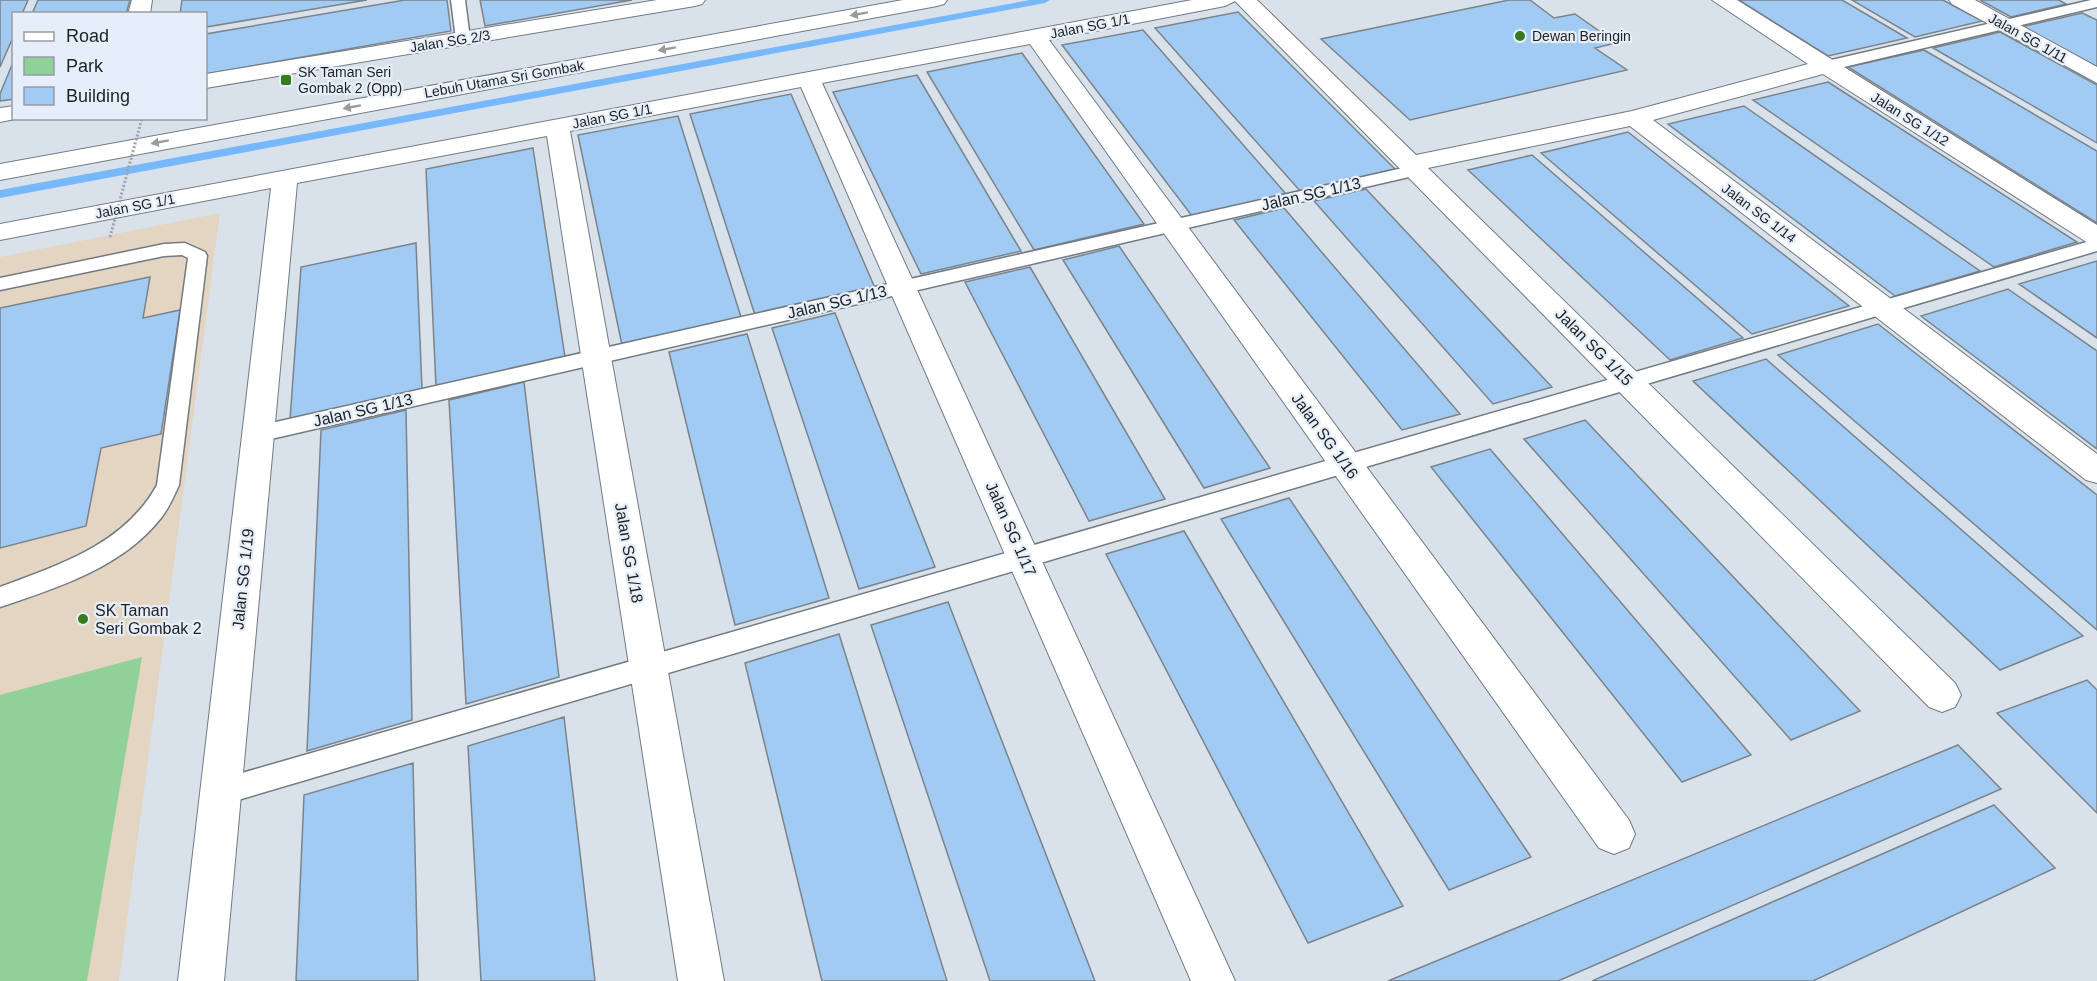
<svg xmlns="http://www.w3.org/2000/svg" width="2097" height="981" font-family="Helvetica,sans-serif">
  <style>
    .education { fill: #e4d4c2 }
    .green { fill: #90d198 }
    .lines { fill: none; stroke-linecap: round; stroke-linejoin: round }
    .stream { fill: #77b8fd; fill-rule: evenodd }
    .building { fill: #a2cbf3; stroke: #7b838b; stroke-width: 1.5 }
    .service-casing { stroke: #727a82; stroke-width: 3 }
    .minor-casing { stroke: #727a82; stroke-width: 2 }
    .tertiary-casing { stroke: #727a82; stroke-width: 2 }
    .service { fill: #fff; fill-rule: evenodd }
    .minor { fill: #fff; fill-rule: evenodd }
    .tertiary { fill: #fff; fill-rule: evenodd }
    .path-bridge { stroke: #9da4ab; stroke-width: 3; stroke-dasharray: 2 2; stroke-linecap: butt }
    .oneway { fill: #9a9b9c }
    .poi-dot { fill: #387b1c; stroke: #e6eff9; stroke-width: 2 }
    .labels { text-anchor: middle; dominant-baseline: central; stroke-width: 4.5; stroke-linejoin: round; paint-order: stroke }
    .far-street-label { font-size: 14px; fill: #1e2124; stroke: #e6eff9 }
    .far-poi-label { font-size: 14px; fill: #1e2124; stroke: #e6eff9; text-anchor: start }
    .street-label { font-size: 16px; fill: #1e2124; stroke: #e6eff9 }
    .poi-label { font-size: 16px; fill: #1e2124; stroke: #e6eff9; text-anchor: start }
  </style>
  <rect width="100%" height="100%" fill="#d9e2eb"/>
  <path class="education" d="M220,213L119,981H0V257Z"/>
  <path class="green" d="M142,657L87,981H0V695Z"/>
  <g class="lines">
    <path class="stream" d="M1030,0H1050L1045,3L0,198V190Z"/>
  </g>
  <path class="building" d="M0,0H28L22,14H14V35L0,67Z
    M38,0H130L126,14H32Z
    M182,0H367L206,27V14H180Z
    M405,0H447L451,31L206,74V34Z
    M480,0H632L485,26Z
    M1509,0H1530L1554,18L1575,14L1616,43L1595,48L1627,70L1410,120L1321,39Z
    M1739,0H1842L1907,38L1828,56Z
    M1852,0H1943L1982,21L1915,37Z
    M1980,0H2059L2066,4L2011,17Z
    M1238,12L1395,169L1301,192L1155,28Z
    M2082,13L2097,20V67L2021,27Z
    M1143,30L1286,194L1192,216L1062,45Z
    M2000,32L2097,85V143L1933,48Z
    M1924,50L2097,151V223L1848,67Z
    M1022,53L1144,224L1034,250L927,72Z
    M14,60V99L0,101V94Z
    M917,75L1021,251L921,274L833,92Z
    M1828,82L2077,242L1994,267L1753,100Z
    M791,94L875,288L755,315L690,114Z
    M1744,106L1980,271L1895,296L1668,124Z
    M678,116L741,317L622,345L578,135Z
    M1628,132L1849,306L1752,334L1541,153Z
    M533,148L565,357L436,387L426,169Z
    M1532,155L1743,338L1670,360L1468,170Z
    M1366,189L1552,387L1493,404L1314,201Z
    M1284,208L1460,414L1402,430L1234,220Z
    M416,243L422,389L290,420L301,267Z
    M1119,246L1270,468L1204,488L1063,260Z
    M2097,261V338L2019,284Z
    M1030,267L1165,499L1089,521L965,282Z
    M150,277L143,318L180,310L161,434L101,448L86,526L0,548V308Z
    M2008,289L2097,351V449L1921,316Z
    M835,313L935,567L859,589L772,328Z
    M1878,324L2097,495V630L1778,355Z
    M747,334L829,598L735,625L669,352Z
    M1766,359L2083,636L2000,670L1693,381Z
    M524,382L559,677L466,704L449,400Z
    M406,410L412,720L307,751L321,430Z
    M1585,420L1860,711L1791,740L1524,439Z
    M1490,449L1751,755L1682,782L1431,467Z
    M1289,498L1531,857L1449,890L1221,519Z
    M1184,531L1403,906L1308,943L1106,554Z
    M948,602L1095,981H990L871,625Z
    M839,634L947,981H822L745,663Z
    M2087,680L2097,690V813L1997,713Z
    M564,717L595,981H481L468,746Z
    M1958,745L2001,789L1558,981H1388Z
    M413,763L418,981H296L304,795Z
    M1994,805L2055,868L1813,981H1592Z"/>
  <g class="lines">
    <defs>
      <path id="service" d="M451,0H465L470,39L468,42H458L456,39Z
        M2091,0H2097V7L1827,71L1819,66L1827,61Z
        M1416,165L1422,166L1425,170L1422,174L258,442L250,440L247,434L250,428L258,426Z
        M2097,239V251L221,805L211,801L207,792L211,783L221,779Z
        M185,243L205,252L207,256L179,485C174,496 169,508 161,518C123,567 57,588 0,607V587C59,565 125,544 157,485L188,258L182,255L164,256L0,290V278L164,244Z"/>
      <path id="minor" d="M132,0H152L150,14H128Z
        M657,0H705L702,4L695,6L206,88V74Z
        M1192,0H1257L1416,155L1632,111L1808,64L1712,0H1737L2097,225V245L2088,243L1823,74L1653,120L2097,454V483L2086,480L1630,126L1428,168L1955,683L1961,695L1955,707L1942,712L1929,707L1235,1L1225,6L1049,40L1629,820L1635,834L1629,848L1614,854L1599,848L1030,44L822,83L1235,981H1191L801,87L570,131L724,981H678L547,136L297,183L224,981H178L271,188L0,240V224Z
        M1949,0H1975L2097,67V83L1952,4Z
        M14,106V118H20L0,122V108Z"/>
      <path id="tertiary" d="M903,0H947L944,4L937,6L0,180V164Z"/>
    </defs>
    <use href="#service" class="service-casing"/>
    <use href="#minor" class="minor-casing"/>
    <use href="#tertiary" class="tertiary-casing"/>
    <use href="#service" class="service"/>
    <use href="#minor" class="minor"/>
    <use href="#tertiary" class="tertiary"/>
    <path class="path-bridge" d="M110,237L142,118"/>
  </g>
  <defs><path id="oneway-solid" d="M-6-.8H1V-3.2L6.5 0L1 3.2V.8H-6Z" transform="scale(1.5)"/></defs>
  <g class="oneway">
    <use href="#oneway-solid" transform="translate(859 14) rotate(170)"/>
    <use href="#oneway-solid" transform="translate(667 49) rotate(170)"/>
    <use href="#oneway-solid" transform="translate(352 107) rotate(170)"/>
    <use href="#oneway-solid" transform="translate(160 142) rotate(170)"/>
  </g>
  <g class="poi-dot">
    <circle cx="1520" cy="36" r="6"/>
    <rect x="280" y="74" width="12" height="12" rx="3"/>
    <circle cx="83" cy="619" r="6"/>
  </g>
  <g class="labels">
    <g class="far-street-label">
      <text transform="translate(1090 26) rotate(-11)">Jalan SG 1/1</text>
      <text transform="translate(2028 38) rotate(29)">Jalan SG 1/11</text>
      <text transform="translate(450 41) rotate(-9)">Jalan SG 2/3</text>
      <text transform="translate(504 79) rotate(-10)">Lebuh Utama Sri Gombak</text>
      <text transform="translate(612 116) rotate(-11)">Jalan SG 1/1</text>
      <text transform="translate(1910 119) rotate(32)">Jalan SG 1/12</text>
      <text transform="translate(135 206) rotate(-11)">Jalan SG 1/1</text>
      <text transform="translate(1759 213) rotate(37)">Jalan SG 1/14</text>
    </g>
    <g class="far-poi-label">
      <text x="1532" y="36">Dewan Beringin</text>
      <text x="298" y="72">SK Taman Seri<tspan x="298" dy="16">Gombak 2 (Opp)</tspan></text>
    </g>
    <g class="street-label">
      <text transform="translate(1311 194) rotate(-13)">Jalan SG 1/13</text>
      <text transform="translate(837 302) rotate(-13)">Jalan SG 1/13</text>
      <text transform="translate(1594 347) rotate(45)">Jalan SG 1/15</text>
      <text transform="translate(363 410) rotate(-13)">Jalan SG 1/13</text>
      <text transform="translate(1325 436) rotate(54)">Jalan SG 1/16</text>
      <text transform="translate(1011 529) rotate(66)">Jalan SG 1/17</text>
      <text transform="translate(629 553) rotate(80)">Jalan SG 1/18</text>
      <text transform="translate(243 579) rotate(-84)">Jalan SG 1/19</text>
    </g>
    <g class="poi-label">
      <text x="95" y="610">SK Taman<tspan x="95" dy="18">Seri Gombak 2</tspan></text>
    </g>
  </g>
  <rect x="12" y="12" width="195" height="108" fill="#e6eff9" stroke="#969da4" stroke-width="1.5"/>
  <rect x="24" y="32" width="30" height="9" fill="#ffffff" stroke="#969da4" stroke-width="1.5"/>
  <text x="66" y="42" font-size="18" fill="#1e2124">Road</text>
  <rect x="24" y="57" width="30" height="18" fill="#90d198" stroke="#969da4" stroke-width="1.5"/>
  <text x="66" y="72" font-size="18" fill="#1e2124">Park</text>
  <rect x="24" y="87" width="30" height="18" fill="#a2cbf3" stroke="#969da4" stroke-width="1.5"/>
  <text x="66" y="102" font-size="18" fill="#1e2124">Building</text>
</svg>
